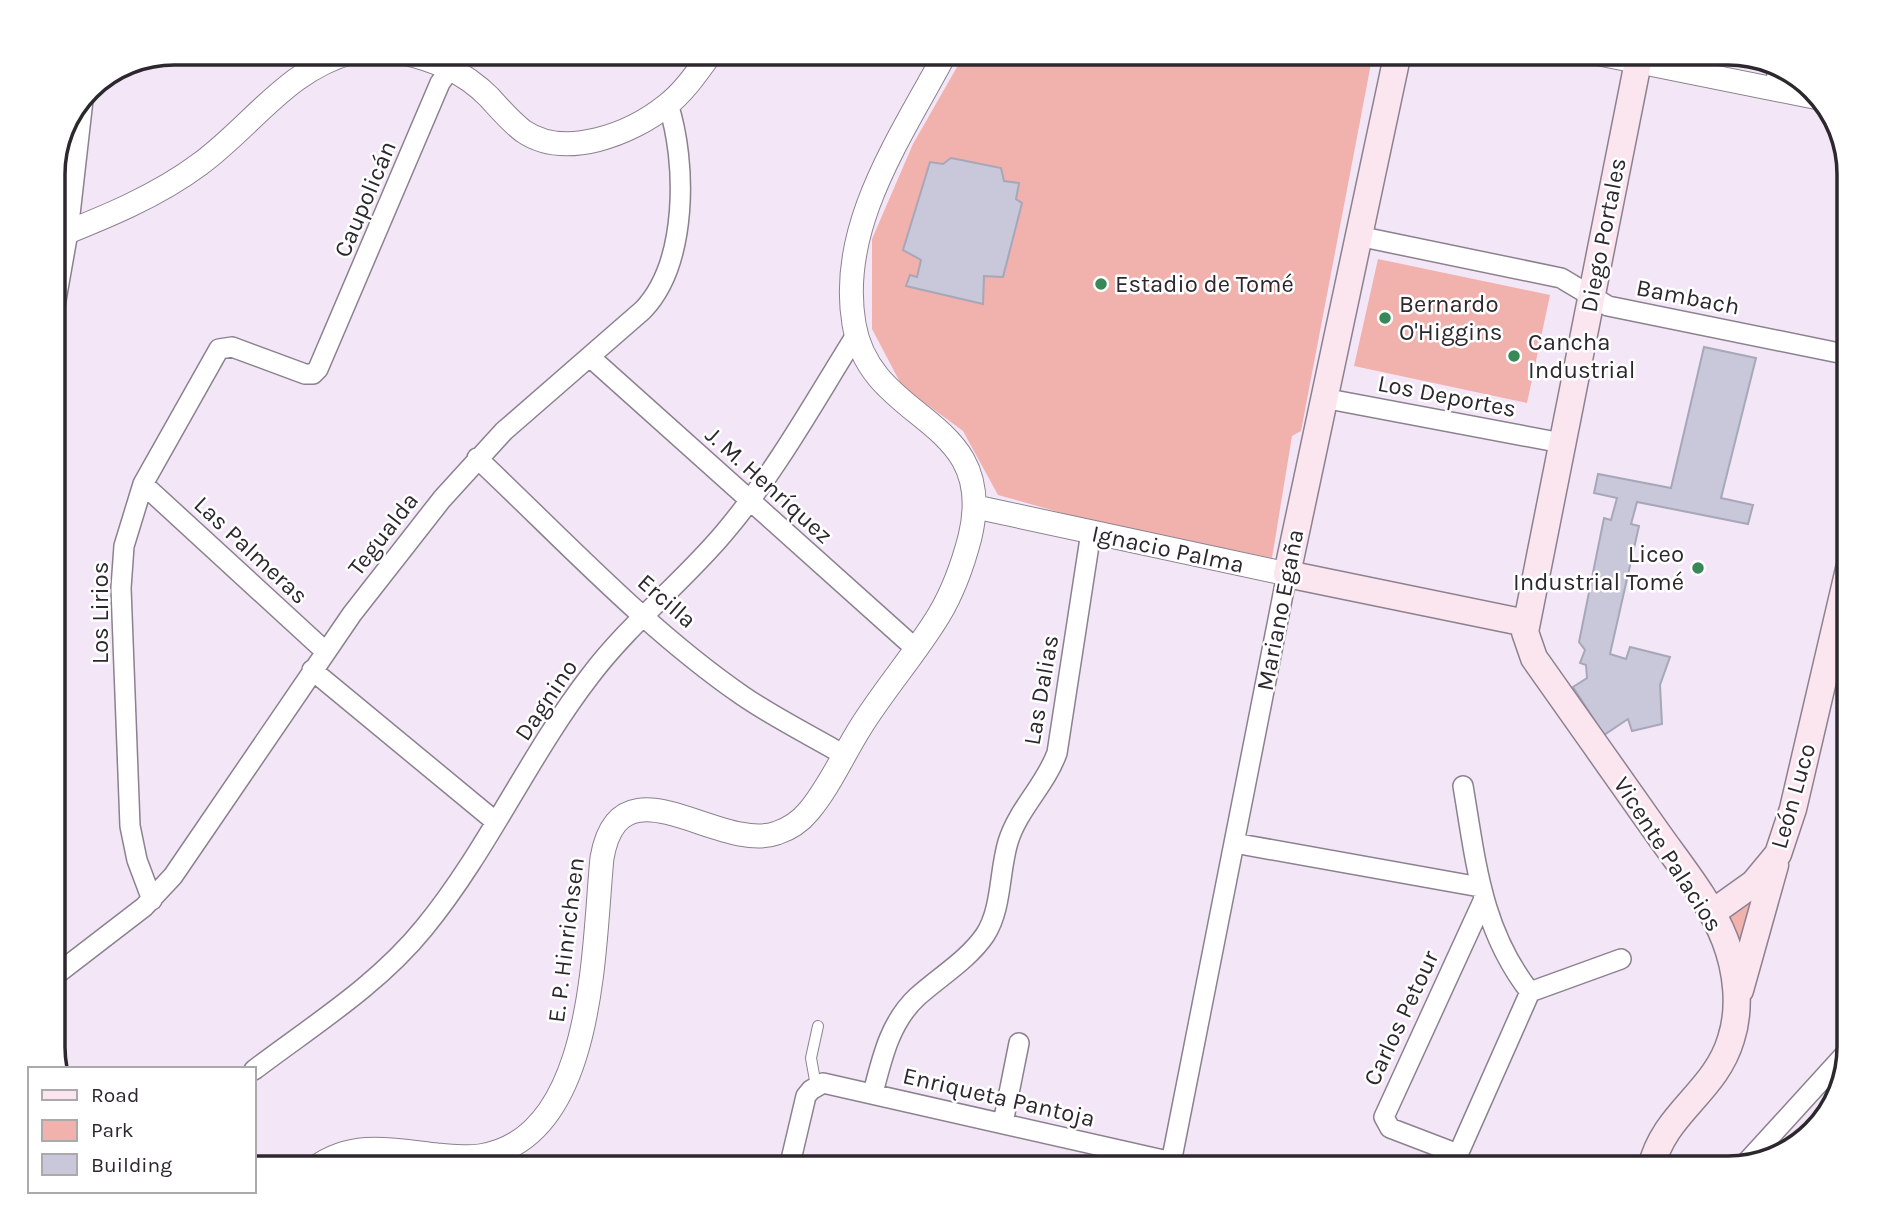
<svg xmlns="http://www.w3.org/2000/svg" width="1902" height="1221" font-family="Karla,sans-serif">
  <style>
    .green { fill: #f1b1ac }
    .building { fill: #c8c8da; stroke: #a6a7b8; stroke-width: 2 }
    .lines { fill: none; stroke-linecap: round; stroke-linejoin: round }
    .service-casing { stroke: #8c818f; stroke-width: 12 }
    .minor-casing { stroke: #8c818f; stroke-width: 22 }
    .tertiary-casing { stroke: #8c818f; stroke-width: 25 }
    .secondary-casing { stroke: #8c818f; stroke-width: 29 }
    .service { stroke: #fff; stroke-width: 10 }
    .minor { stroke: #fff; stroke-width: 19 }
    .tertiary { stroke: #fff; stroke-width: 23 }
    .secondary { stroke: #fbe5ef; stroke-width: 26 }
    .poi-dot { fill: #388858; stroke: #fff; stroke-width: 2.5 }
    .labels { text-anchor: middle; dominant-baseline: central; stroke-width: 5; stroke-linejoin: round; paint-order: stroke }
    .street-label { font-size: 24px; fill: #2c282e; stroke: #fff }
    .poi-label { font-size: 24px; fill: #2c282e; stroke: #fff; text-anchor: start }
    .rim { fill: none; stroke: #2c282e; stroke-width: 3.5 }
  </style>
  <rect width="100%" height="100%" fill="#f3e7f7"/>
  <path class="green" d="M965,53H1373L1301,431L1292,436L1272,558L1087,520L998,495L963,431L902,386L872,329V239L913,144Z
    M1378,259L1550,295L1527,403L1354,366Z
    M1759,897L1743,955L1729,918Z"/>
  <path class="building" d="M951,158L1001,168L1004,181L1019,183L1016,199L1022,203L1003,277L984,276L983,304L906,286L910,275L917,277L921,260L903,250L930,162L943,164Z
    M1704,347L1756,358L1721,498L1753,505L1748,524L1637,502L1631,524L1639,526L1610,654L1626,659L1630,647L1670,657L1660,685L1662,724L1632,731L1628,719L1604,735L1573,687L1587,678L1586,665L1580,663L1585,650L1579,642L1604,518L1611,520L1617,498L1594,493L1598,474L1671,488Z"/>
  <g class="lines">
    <defs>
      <path id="service" d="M816,1086L811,1058L818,1026"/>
      <path id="minor" d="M1775,88L1778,68
        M1358,236L1561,278L1608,306L1849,355
        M53,317L68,232L83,100
        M590,357L916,649
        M1323,398L1562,443
        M477,458C563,539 646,629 743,696C775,718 810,735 844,755
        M143,484L326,652
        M312,670L496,822
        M1463,786C1476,862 1481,929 1530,992
        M1234,843L1480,887
        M152,900L137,860L130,826L121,588L124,546L143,484L219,349L232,347L305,374H313L318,369L440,83L462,52
        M53,977L144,907L173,876L352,614L442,499L504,431L643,310C688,263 687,162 668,104
        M254,1070C312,1026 378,985 424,928C488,850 529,755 590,676C630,623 682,583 724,533C775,473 814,402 856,335
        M873,1093C882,1058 890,1022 917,997C939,977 968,960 985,935C1002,909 999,872 1008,842C1018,809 1045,786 1057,753L1091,532
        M1003,1123L1019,1043
        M392,1150L411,1168
        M1458,1154L1390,1128L1384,1117L1483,901
        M1745,1164L1848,1051
        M789,1168L806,1096L811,1090L823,1083L1172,1162
        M1170,1168L1287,574
        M1452,1168L1530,992L1621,959"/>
      <path id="tertiary" d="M400,52C435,60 463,71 489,97C500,109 510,121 523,131C565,160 631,134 667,105C685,91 698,71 712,52
        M1590,52L1819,98
        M53,238C103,218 156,197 200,164C252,126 287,69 353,52
        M976,507L1287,574
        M315,1168C352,1140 394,1150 437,1155C451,1156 466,1158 480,1156C596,1139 593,946 602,858C620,754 719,854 777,833C789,829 800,822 809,811C830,786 844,753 862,725C886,687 916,653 939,615C954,590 963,564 970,537C999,415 871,425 854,324C837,225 903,134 946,52"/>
      <path id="secondary" d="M1398,52L1287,574L1526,623
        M1640,52L1525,632L1534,658C1574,715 1614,771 1654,828C1679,864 1709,899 1725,940C1737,971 1741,1008 1731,1039C1715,1093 1664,1112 1651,1168
        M1712,913L1754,883L1778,854L1793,809L1849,569
        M1740,990L1775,865"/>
    </defs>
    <use href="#service" class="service-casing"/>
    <use href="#minor" class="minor-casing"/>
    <use href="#tertiary" class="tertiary-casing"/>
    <use href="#secondary" class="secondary-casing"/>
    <use href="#service" class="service"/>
    <use href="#minor" class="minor"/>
    <use href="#tertiary" class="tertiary"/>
    <use href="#secondary" class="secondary"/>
  </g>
  <g class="poi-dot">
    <circle cx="1101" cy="284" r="7"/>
    <circle cx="1385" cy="318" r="7"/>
    <circle cx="1514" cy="356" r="7"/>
    <circle cx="1698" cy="568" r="7"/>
  </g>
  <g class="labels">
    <g class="street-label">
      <text transform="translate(365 199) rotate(-67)">Caupolicán</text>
      <text transform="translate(1603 235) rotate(-79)">Diego Portales</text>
      <text transform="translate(1688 297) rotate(11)">Bambach</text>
      <text transform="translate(1447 396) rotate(11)">Los Deportes</text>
      <text transform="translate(769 485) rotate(42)">J. M. Henríquez</text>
      <text transform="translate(383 534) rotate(-52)">Tegualda</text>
      <text transform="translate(1168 549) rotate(12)">Ignacio Palma</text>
      <text transform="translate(251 550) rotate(43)">Las Palmeras</text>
      <text transform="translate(667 601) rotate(41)">Ercilla</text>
      <text transform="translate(1280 610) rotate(-79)">Mariano Egaña</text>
      <text transform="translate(100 613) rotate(-90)">Los Lirios</text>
      <text transform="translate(1041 690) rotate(-80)">Las Dalias</text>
      <text transform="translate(546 700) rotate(-56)">Dagnino</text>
      <text transform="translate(1793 796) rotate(-74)">León Luco</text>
      <text transform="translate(1668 854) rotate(57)">Vicente Palacios</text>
      <text transform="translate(566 940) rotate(-83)">E. P. Hinrichsen</text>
      <text transform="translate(1401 1018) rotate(-65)">Carlos Petour</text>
      <text transform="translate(999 1097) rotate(13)">Enriqueta Pantoja</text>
    </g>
    <g class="poi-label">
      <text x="1115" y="284">Estadio de Tomé</text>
      <text x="1399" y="304">Bernardo<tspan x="1399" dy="28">O'Higgins</tspan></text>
      <text x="1528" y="342">Cancha<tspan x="1528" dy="28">Industrial</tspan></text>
      <text x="1684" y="554" text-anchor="end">Liceo<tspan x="1684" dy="28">Industrial Tomé</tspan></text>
    </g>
  </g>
  <path d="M0 0H1902V1221H0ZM174 65H1728A109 109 0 0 1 1837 174V1047A109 109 0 0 1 1728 1156H174A109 109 0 0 1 65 1047V174A109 109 0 0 1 174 65Z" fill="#fff" fill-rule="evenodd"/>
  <path class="rim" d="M174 65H1728A109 109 0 0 1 1837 174V1047A109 109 0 0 1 1728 1156H174A109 109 0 0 1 65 1047V174A109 109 0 0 1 174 65Z"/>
  <rect x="28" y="1067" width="228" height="126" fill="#ffffff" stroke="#aba9ab" stroke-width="2"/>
  <rect x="42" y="1090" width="35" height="10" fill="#fbe5ef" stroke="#aba9ab" stroke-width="2"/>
  <text x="91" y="1102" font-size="21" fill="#2c282e">Road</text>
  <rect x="42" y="1120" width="35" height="21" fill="#f1b1ac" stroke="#aba9ab" stroke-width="2"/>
  <text x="91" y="1137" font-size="21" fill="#2c282e">Park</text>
  <rect x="42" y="1154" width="35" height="21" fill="#c8c8da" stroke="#aba9ab" stroke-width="2"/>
  <text x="91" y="1172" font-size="21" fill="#2c282e">Building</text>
</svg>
